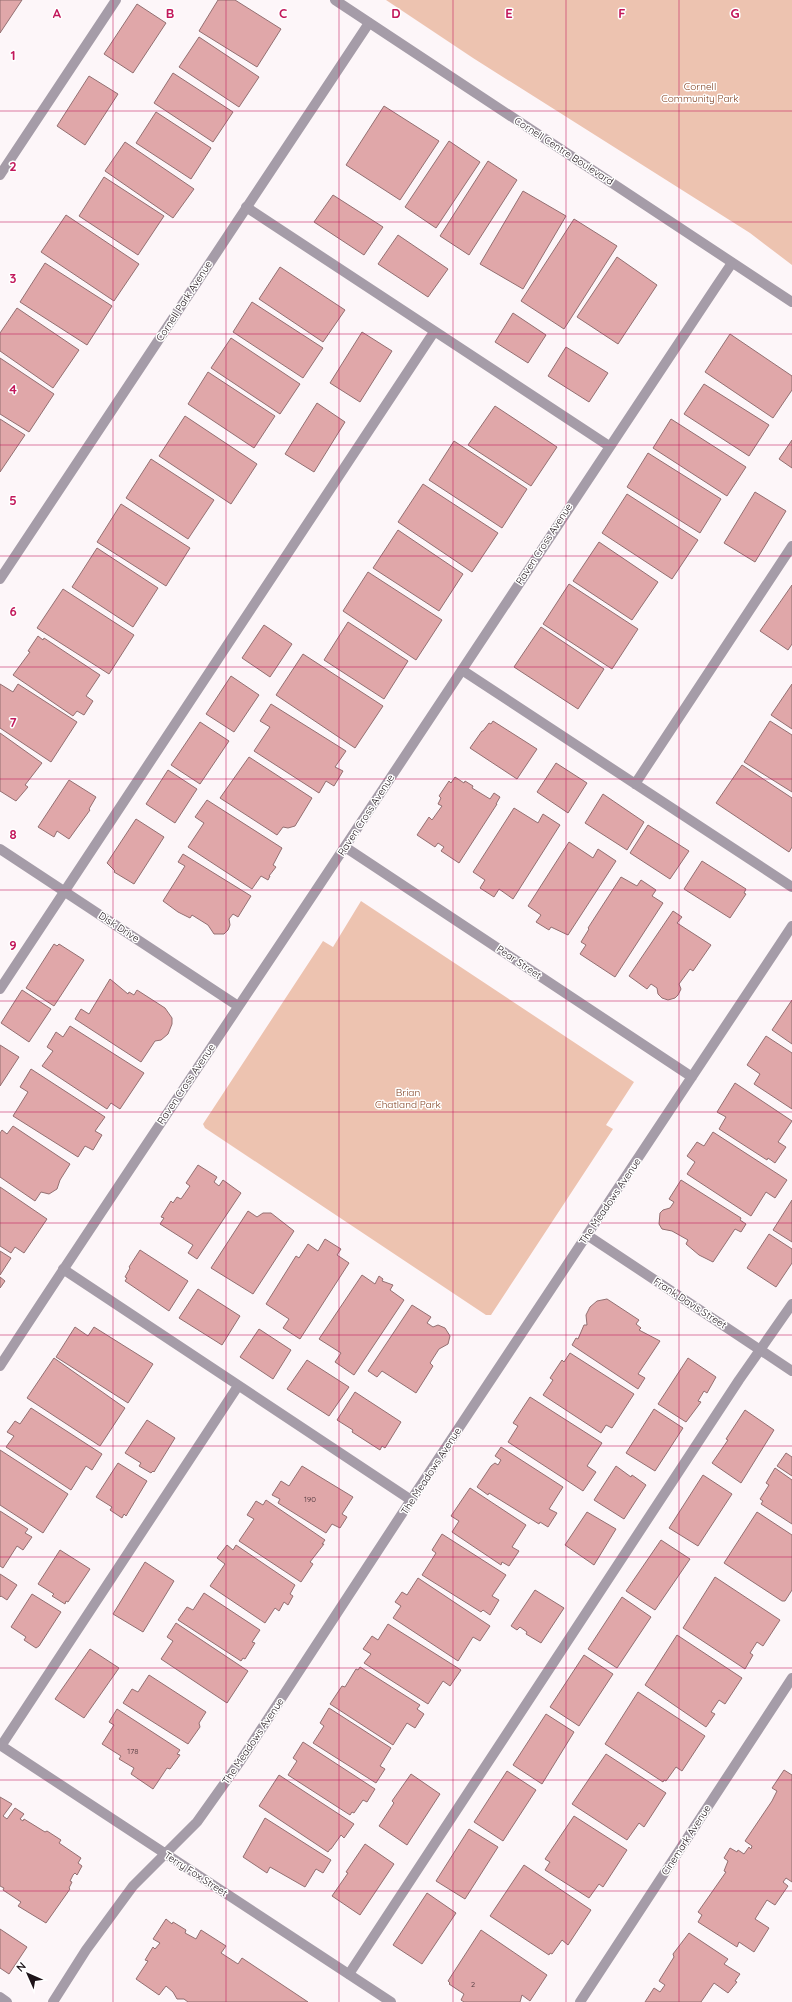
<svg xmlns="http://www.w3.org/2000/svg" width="792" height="2002" font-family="Quicksand,sans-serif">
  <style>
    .green { fill: #edc3b0 }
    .building { fill: #e0a7a9; stroke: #936f71 }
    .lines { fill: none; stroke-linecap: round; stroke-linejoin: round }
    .service { stroke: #a59ca8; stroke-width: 10 }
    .minor { stroke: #a59ca8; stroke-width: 10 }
    .tertiary { stroke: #a59ca8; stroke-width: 10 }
    .grid { fill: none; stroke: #c2185b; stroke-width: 1; stroke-opacity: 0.55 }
    .labels { text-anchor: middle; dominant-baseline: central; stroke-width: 3; stroke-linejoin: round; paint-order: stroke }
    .number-label { font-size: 8px; fill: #4e383d }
    .park-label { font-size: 10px; fill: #804122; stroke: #fff }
    .street-label { font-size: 10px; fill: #1e1319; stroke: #fff }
    .grid-label { font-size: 13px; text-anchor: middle; font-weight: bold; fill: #c2185b; stroke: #fff; stroke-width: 3; stroke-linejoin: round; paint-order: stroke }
  </style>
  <rect width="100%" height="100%" fill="#fdf6f9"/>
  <path class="green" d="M386,0H792V265L750,233L473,58Z
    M361,901L634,1082L606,1125L613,1129L491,1315H486L205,1128L203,1124L323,941L333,947Z"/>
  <path class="building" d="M0,0H22L0,33Z
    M218,0H235L281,29L257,67L199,31Z
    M137,4L166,23L133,73L104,54Z
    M199,37L259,77L239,107L179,67Z
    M173,73L233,112L213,142L154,103Z
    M89,76L118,94L85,145L57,126Z
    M384,106L439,141L400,200L346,165Z
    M156,112L211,148L191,179L136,143Z
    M449,141L480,162L436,228L405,207Z
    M125,142L194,189L173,218L105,171Z
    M488,161L517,180L469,255L440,236Z
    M104,177L164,216L138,255L79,216Z
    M523,191L566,216L523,289L480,264Z
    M333,195L383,227L364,255L314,222Z
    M66,215L139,264L114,301L41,252Z
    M574,219L617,246L564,329L521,301Z
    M398,235L448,269L428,297L378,264Z
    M617,257L657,285L618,344L577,317Z
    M45,263L112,306L87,345L20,302Z
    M280,267L345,310L323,342L259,299Z
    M252,302L323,348L303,378L233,332Z
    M17,308L79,350L53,388L0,351V333Z
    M513,313L546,335L528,363L495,342Z
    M362,332L392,351L360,402L330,383Z
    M730,334L792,376V390L773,418L705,372Z
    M231,338L300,384L280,414L211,368Z
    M566,347L608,373L589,402L548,376Z
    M0,358L54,394L29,432L0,414Z
    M208,372L275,416L254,448L188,404Z
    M704,384L769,425L749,456L684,414Z
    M317,403L345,422L314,472L285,454Z
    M495,406L557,447L531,486L468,445Z
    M185,416L257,464L231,504L159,456Z
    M0,419L25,435L0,472Z
    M671,419L746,467L727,496L653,448Z
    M792,440V468L779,459Z
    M454,441L527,489L502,528L429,480Z
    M648,453L721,499L700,533L627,487Z
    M151,459L214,500L188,539L126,498Z
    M423,484L498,533L472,572L398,522Z
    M755,492L786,511L755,562L724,543Z
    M627,494L698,540L672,579L602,533Z
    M121,504L190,548L166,586L97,542Z
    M398,530L463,574L439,611L373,568Z
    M599,542L658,582L632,620L573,581Z
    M97,548L158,588L133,627L72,587Z
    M368,572L442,620L416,660L343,611Z
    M569,584L638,629L612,669L543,624Z
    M792,585V644L788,650L760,631Z
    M63,589L134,635L109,674L37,628Z
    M348,622L408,661L384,699L324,660Z
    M264,625L292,644L270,677L242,658Z
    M541,627L604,669L578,709L514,667Z
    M38,636L43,640L44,638L100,675L86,696L93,701L84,715L77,711L73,716L13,675L30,652L28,651Z
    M303,654L383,706L355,748L276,695Z
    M231,676L259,695L234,732L206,714Z
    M0,684L13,692L18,684L77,722L51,762L0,728Z
    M792,684V729L771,715Z
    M271,704L346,751L335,767L343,771L334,786L326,781L319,793L254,751L270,727L260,721Z
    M493,721L537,749L517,779L470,748L482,731H483L489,723L491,724Z
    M770,721L792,735V792L744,762Z
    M200,722L229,741L200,784L171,765Z
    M0,733L42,763L25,785L28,787L16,801L0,791Z
    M249,757L312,798L295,826L288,828L283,827L277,835L220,798Z
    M556,763L587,783L568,813L537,792Z
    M742,765L792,798V847L789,852L716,803Z
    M168,770L197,789L175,823L146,804Z
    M455,777L464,783L465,781L473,786L472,788L490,799L494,793L500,797L496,804H497L459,863L441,851L444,847L438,843L435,847L417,835L429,817L432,820L442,806L438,804L441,798L439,796L449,781L451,783Z
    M69,780L96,797L89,809L90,810L69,839L57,831L54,837L38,827Z
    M603,794L644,822L627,850L585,823Z
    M207,800L282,848L273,865L276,867L269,876H270L268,880L261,876L252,889L188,847L204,823L195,817Z
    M514,808L538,823L543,814L560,825L513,899L499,889L494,897L480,888L485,880L473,872Z
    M136,819L164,837L134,884L114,872L115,871L107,863Z
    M648,825L689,851L670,879L630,853Z
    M569,842L593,858L598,849L616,861L568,935L551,927L549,930L536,922L541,915L528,906Z
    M183,854L251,896L238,917L233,914L229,919L230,925L228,930L224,934H214L208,925L192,915L190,918L178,912L163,901L185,866L178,862Z
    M702,861L746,889L744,893L746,894L730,918L684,889Z
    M621,877L637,886L641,880L656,890L652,896L663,903L615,977L580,954L586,945L581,942L589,929L588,928Z
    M673,911L682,917L677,923L711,945L693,971L690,969L679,984L681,989L678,995L675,998L668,1000L662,998L658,994L657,988L651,984L647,989L629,976Z
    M54,944L57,946L59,944L84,960L54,1006L26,988Z
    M110,979L128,994L129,992L134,995L137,990L165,1008L172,1018V1024L168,1034L161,1040L155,1041L141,1062L75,1019L81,1009L89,1014Z
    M22,990L51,1009L29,1042L1,1023Z
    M792,1000V1044L772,1030Z
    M70,1026L144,1073L120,1109L111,1103L107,1109L42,1066L53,1051L47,1047L56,1032L63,1037Z
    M766,1036L792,1053V1109L754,1084L760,1074L747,1065Z
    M0,1045L19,1057L0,1086Z
    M31,1069L105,1117L95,1131L102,1135L93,1150L85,1146L78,1157L13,1116L28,1092L20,1087Z
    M735,1083L792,1121L778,1142L786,1147L775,1163L768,1158L767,1160L719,1129L726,1117L717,1112Z
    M13,1126L70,1164L60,1180L57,1189L49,1194L41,1192L35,1201L0,1177V1133L2,1130L7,1134Z
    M713,1132L787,1180L775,1198L766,1192L751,1216L687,1174L695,1162L687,1156L697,1142L704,1146Z
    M198,1165L217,1177L214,1182L219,1186L223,1180L241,1193L197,1259L188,1253L193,1245L160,1224L164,1218L161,1217L171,1201L173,1203L177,1197L181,1199L190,1186L186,1183Z
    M681,1180L741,1218L740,1220L746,1224L741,1232L735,1229L713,1262L699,1255L686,1244L688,1240L672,1231L662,1229L659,1224L660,1213L663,1210L670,1208L674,1202L669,1199Z
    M0,1187L47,1219L24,1253L15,1247L11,1253L0,1246Z
    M792,1200V1242L773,1230Z
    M248,1211L257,1217L263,1213H271L294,1231L253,1294L211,1268Z
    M769,1234L792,1249V1263L776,1287L747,1268Z
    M325,1239L341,1249L337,1255L349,1263L300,1339L283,1328L289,1319L266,1304L296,1256L299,1258L308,1244L318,1251Z
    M140,1250L188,1281L169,1311L125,1281L127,1278L125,1277L130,1268L129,1267Z
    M0,1251L11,1258L0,1275Z
    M362,1275L375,1284L379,1276L383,1279L382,1281L393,1285L390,1290L404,1300L354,1375L335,1362L341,1353L319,1339Z
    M0,1277L5,1281L0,1288Z
    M198,1289L240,1316L222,1345L179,1318Z
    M607,1299L639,1320L636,1324L641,1328L639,1330L660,1341L638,1374L645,1378L638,1389L572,1345L576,1338L578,1339L584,1325H587L586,1315L590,1307L597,1301Z
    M412,1305L431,1317L427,1323L433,1327L438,1325L445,1328L450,1336L448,1344L439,1349L430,1363L433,1366L416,1393L382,1371L377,1377L368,1371Z
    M75,1327L88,1336L94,1327L153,1364L128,1403L56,1357Z
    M259,1329L291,1350L273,1379L240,1357Z
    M570,1353L634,1394L612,1428L606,1425L601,1433L543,1395L553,1380L550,1378L562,1360L564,1362Z
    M54,1358L125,1408L100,1446L27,1398Z
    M688,1358L716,1377L707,1393L704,1391L698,1401L701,1402L686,1422L658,1404Z
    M307,1360L349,1387L329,1416L287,1389Z
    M355,1392L401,1422L385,1448L382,1446L380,1450L352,1432L353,1430L337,1420Z
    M530,1397L602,1443L587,1466L596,1472L583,1491L508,1442L518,1426L513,1423Z
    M31,1408L102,1454L92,1470L86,1466L71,1490L6,1447L14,1436L7,1432L15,1421L20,1424Z
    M654,1409L683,1428L655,1471L626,1453Z
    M745,1410L774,1430L741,1483L712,1463L728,1440L726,1439Z
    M147,1420L175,1438L154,1472L153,1471L151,1473L139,1466L141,1463L125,1453Z
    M501,1447L563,1487L549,1509L557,1513L548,1527L540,1522L539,1524L489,1493L488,1495L477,1487L491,1466L495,1463L498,1465L501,1460L495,1456Z
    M0,1450L68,1494L43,1533L0,1505Z
    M786,1453L792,1457V1476L777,1466Z
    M118,1463L147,1481L126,1516L124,1514L122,1518L110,1510L112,1507L96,1497Z
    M302,1466L353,1497L342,1514L347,1517L340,1528L332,1524L326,1533L278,1503L280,1499L272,1495L281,1481L289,1486Z
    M616,1466L631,1477L632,1475L646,1485L624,1519L594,1500Z
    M775,1468L792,1480V1524L761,1504L763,1501L760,1499L769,1485L766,1483Z
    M703,1475L732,1494L698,1546L669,1528Z
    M470,1488L526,1525L512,1547L519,1551L509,1566L502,1562L501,1565L452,1532L459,1521L451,1516Z
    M266,1500L325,1540L322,1544H324L310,1562L313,1564L301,1582L239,1541L254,1519L247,1515L256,1501L263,1505Z
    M0,1511L28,1529L25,1533L32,1537L23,1550L17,1546L3,1568L0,1566Z
    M587,1512L616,1529L594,1565L565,1545Z
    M757,1512L792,1535V1590L785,1601H782L724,1563Z
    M442,1534L506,1575L492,1596L499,1600L490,1615L483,1610L481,1612L422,1575L436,1553L432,1550Z
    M661,1540L690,1559L655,1610L626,1591Z
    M227,1545L233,1550L236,1545L295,1585L290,1594L293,1596L288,1605L284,1602L279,1611L275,1608L265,1623L210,1586L225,1564L217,1558Z
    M60,1550L90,1569L68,1602L66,1601L65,1604L52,1596L54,1594L38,1584Z
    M145,1562L174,1581L143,1632L113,1614Z
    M0,1574L17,1585L7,1600L1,1596L0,1597Z
    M715,1577L780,1620L763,1646L757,1642L750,1653L753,1655L745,1669L683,1628Z
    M418,1578L490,1626L480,1641L473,1637L458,1661L393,1618L401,1606L395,1602L402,1592L407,1595Z
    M535,1590L564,1608L541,1643L526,1634L527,1632L520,1627L517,1630L511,1626Z
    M204,1593L260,1630L252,1642L255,1643L245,1659L243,1658L241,1661L178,1620L187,1607L193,1610Z
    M32,1594L61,1612L39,1646L36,1648L24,1640L26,1637L11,1627Z
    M622,1597L651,1617L617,1668L588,1649Z
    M176,1623L248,1671L227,1703L161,1659L173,1641L167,1637Z
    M388,1624L461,1670L450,1686L443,1681L428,1704L364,1663L371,1654L363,1649L372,1636L378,1640Z
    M677,1635L742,1678L725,1704L719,1700L711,1712L715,1714L706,1727L645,1685Z
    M90,1649L119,1668L84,1718L55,1699Z
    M584,1655L613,1674L579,1726L550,1707Z
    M360,1667L420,1705L417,1709L424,1714L415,1728L407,1723L393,1745L330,1704L342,1686L345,1687L356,1669L358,1670Z
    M149,1675L206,1712L199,1723L200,1727L188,1744L123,1703L132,1689L138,1692Z
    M638,1692L705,1736L682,1771L676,1767L666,1781L664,1780L663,1782L605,1744Z
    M329,1708L391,1748L380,1766L385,1769L376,1783L313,1743L324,1726L320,1723Z
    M117,1709L180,1750L177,1754L180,1755L170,1769L167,1768L153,1789L131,1774L134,1768L119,1759L121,1756L102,1744L114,1725L109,1722Z
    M546,1714L574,1732L542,1784L513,1765Z
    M303,1742L375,1789L367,1802L363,1800L354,1813L352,1812L350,1815L288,1775L297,1761L293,1758Z
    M606,1754L666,1793L644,1827L639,1823L627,1840L572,1804Z
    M784,1770L792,1775V1882L786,1878L783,1882L788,1886L775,1905L767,1900L755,1919L769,1928L754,1952L739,1942L737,1947L698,1922L702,1915L698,1912L726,1872L724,1871L728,1861L724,1858L730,1848L737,1852L738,1850L744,1854L749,1847L751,1849L752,1846L745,1841L772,1801L777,1791L772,1788Z
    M507,1771L536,1790L503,1841L474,1822Z
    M411,1774L440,1794L407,1845L379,1826L394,1803L392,1801Z
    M279,1775L354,1824L344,1838L341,1835L331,1849H330L328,1852L259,1806Z
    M0,1797L12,1804L3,1816L7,1819L15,1808L24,1814L20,1819L23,1821L24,1819L45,1832L47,1831L61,1840L59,1843L81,1858L78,1863L82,1866L77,1875L75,1873L73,1875L70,1881L72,1882L69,1888L70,1889L46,1923L18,1906L21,1902L3,1890L4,1888L0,1886Z
    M574,1816L627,1850L603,1887L599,1884L589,1898L545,1870L550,1862L545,1859Z
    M265,1818L331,1860L323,1873L316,1869L305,1887L270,1867L267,1873L243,1857Z
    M469,1829L498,1847L465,1899L436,1881Z
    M365,1844L394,1864L360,1915L332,1896L348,1873L346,1872Z
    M524,1865L591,1910L568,1945L562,1940L552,1954L550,1953L549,1955L490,1916Z
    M427,1893L456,1913L422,1964L393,1945Z
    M166,1919L172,1924L173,1922L186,1930L185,1933L196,1939L201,1930L226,1946L221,1953L238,1964L242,1958L308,2002H188L184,1999H177L173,1992L166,1986L159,1995L136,1979L148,1961L145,1960L153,1947L155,1949L160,1943L153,1939Z
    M0,1929L27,1947L9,1974L0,1968Z
    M481,1930L547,1975L530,2001L522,1995L520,2002H464L461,2000L464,1994L449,1984L450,1983L448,1981Z
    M689,1933L728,1959L724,1964L740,1974L735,1981L737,1982L728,1993L714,1983L701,2002H645L654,1988L660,1992L665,1985L659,1981L674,1957L673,1954Z"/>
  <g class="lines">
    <path class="service" d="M0,175L116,0
      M246,207L609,446
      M462,670L792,887
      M635,784L792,546
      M0,989L434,332
      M63,1269L411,1500
      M1,1746L238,1386
      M349,1974L739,1380L792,1304
      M0,1997L7,2002"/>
    <path class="minor" d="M0,579L369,23
      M345,847L692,1077
      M0,849L238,1006
      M587,1235L792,1371
      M0,1366C114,1191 231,1019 346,845C475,651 602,456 732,263
      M0,1745L391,2002
      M53,2002L86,1950L133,1886L197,1822L241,1760L411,1500L792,926
      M580,2002L792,1678"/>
    <path class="tertiary" d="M335,0L792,302"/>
  </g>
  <path class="grid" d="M113,0V2002M226,0V2002M339,0V2002M453,0V2002M566,0V2002M679,0V2002M0,111H792M0,222H792M0,334H792M0,445H792M0,556H792M0,667H792M0,779H792M0,890H792M0,1001H792M0,1112H792M0,1223H792M0,1335H792M0,1446H792M0,1557H792M0,1668H792M0,1780H792M0,1891H792"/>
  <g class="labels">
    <g class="number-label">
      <text x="310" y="1499">190</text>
      <text x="133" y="1751">178</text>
      <text x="473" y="1984">2</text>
    </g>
    <g class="park-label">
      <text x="700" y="86">Cornell<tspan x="700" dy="12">Community Park</tspan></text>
      <text x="408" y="1092">Brian<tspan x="408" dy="12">Chatland Park</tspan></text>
    </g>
    <g class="street-label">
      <text transform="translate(564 151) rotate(33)">Cornell Centre Boulevard</text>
      <text transform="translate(184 301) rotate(-57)">Cornell Park Avenue</text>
      <text transform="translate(544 544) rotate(-57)">Raven Cross Avenue</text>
      <text transform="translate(366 815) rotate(-57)">Raven Cross Avenue</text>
      <text transform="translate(119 927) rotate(33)">Disk Drive</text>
      <text transform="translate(519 962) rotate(34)">Pear Street</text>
      <text transform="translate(186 1084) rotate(-56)">Raven Cross Avenue</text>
      <text transform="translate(610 1201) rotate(-56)">The Meadows Avenue</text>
      <text transform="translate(690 1303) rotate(33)">Frank Davis Street</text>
      <text transform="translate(431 1471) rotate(-57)">The Meadows Avenue</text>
      <text transform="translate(253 1741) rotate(-56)">The Meadows Avenue</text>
      <text transform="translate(686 1840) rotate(-57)">Cinemark Avenue</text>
      <text transform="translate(196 1874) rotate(33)">Terry Fox Street</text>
    </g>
  </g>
  <g class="grid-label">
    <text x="57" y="18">A</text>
    <text x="170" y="18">B</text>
    <text x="283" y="18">C</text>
    <text x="396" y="18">D</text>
    <text x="509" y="18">E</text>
    <text x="622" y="18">F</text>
    <text x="735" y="18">G</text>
    <text x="13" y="60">1</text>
    <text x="13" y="171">2</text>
    <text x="13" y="283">3</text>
    <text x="13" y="394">4</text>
    <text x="13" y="505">5</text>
    <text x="13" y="616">6</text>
    <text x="13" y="727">7</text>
    <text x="13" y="839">8</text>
    <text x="13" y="950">9</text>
  </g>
  <g transform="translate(28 1974) rotate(315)" stroke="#ffffff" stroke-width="3" paint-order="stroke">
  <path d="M0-3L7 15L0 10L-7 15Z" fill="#1e1319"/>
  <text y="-6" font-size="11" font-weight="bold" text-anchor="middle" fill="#1e1319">N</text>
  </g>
</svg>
